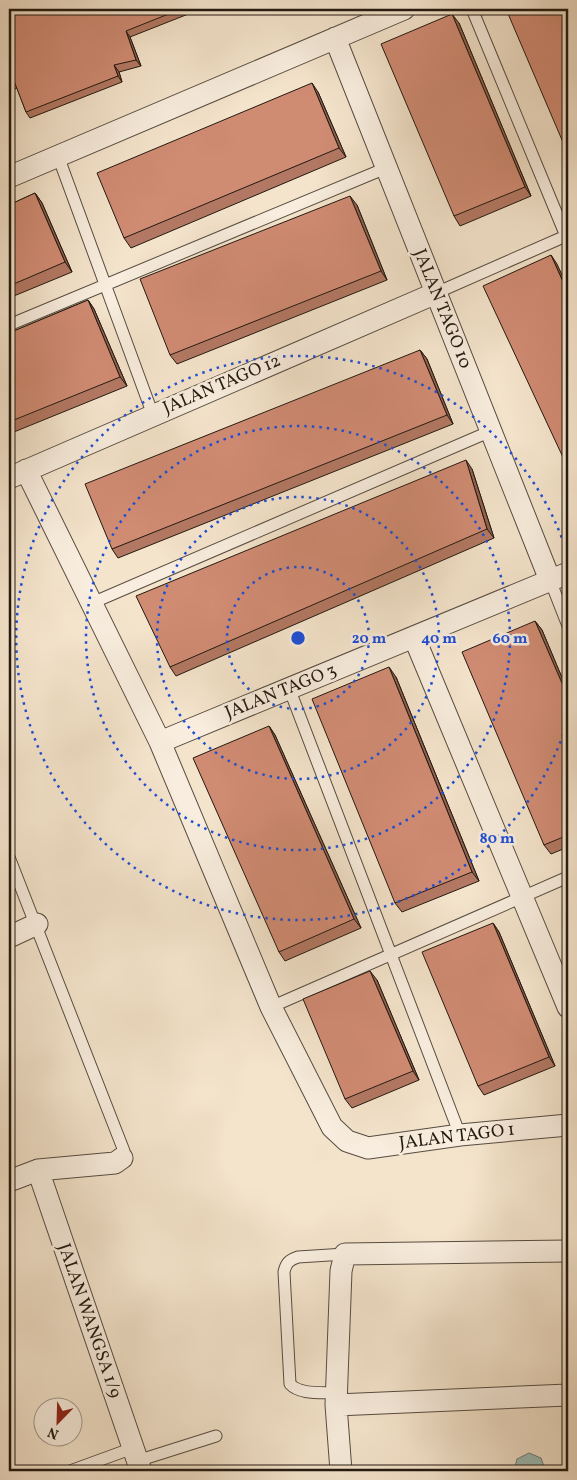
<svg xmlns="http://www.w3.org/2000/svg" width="577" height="1480" font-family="Vollkorn,serif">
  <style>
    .water { fill: #9cbeb9; stroke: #6b7c76 }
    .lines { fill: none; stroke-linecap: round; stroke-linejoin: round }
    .lane-casing { stroke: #564c40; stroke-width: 13 }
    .street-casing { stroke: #564c40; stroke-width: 23 }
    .lane { stroke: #f8edde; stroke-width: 11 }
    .street { stroke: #f8edde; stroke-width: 21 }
    .wall { fill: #b37863; stroke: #221911 }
    .shaded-wall { fill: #926150; stroke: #221911 }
    .building { fill: #d08b73; stroke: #221911 }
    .ring { fill: none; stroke: #1d4ed8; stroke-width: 2.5; stroke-dasharray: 2.5 5 }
    .labels { text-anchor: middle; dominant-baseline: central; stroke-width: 5; stroke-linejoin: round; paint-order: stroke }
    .street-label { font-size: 18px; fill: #221911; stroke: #f8edde }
    .centre { fill: #1d4ed8; stroke: #f8edde; stroke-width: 2.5 }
    .ring-label { font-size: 15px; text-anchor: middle; font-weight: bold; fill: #1d4ed8; stroke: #f8edde; stroke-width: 5; stroke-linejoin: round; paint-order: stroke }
  </style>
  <rect width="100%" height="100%" fill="#f4e4cc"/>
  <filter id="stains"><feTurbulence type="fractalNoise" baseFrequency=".004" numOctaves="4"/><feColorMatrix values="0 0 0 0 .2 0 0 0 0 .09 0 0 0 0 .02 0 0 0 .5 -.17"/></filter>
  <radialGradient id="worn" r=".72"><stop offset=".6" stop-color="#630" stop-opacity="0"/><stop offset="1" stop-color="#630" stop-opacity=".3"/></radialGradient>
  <path class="water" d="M529,1453L541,1458L545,1469H568V1471H514L517,1459Z"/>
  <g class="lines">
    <defs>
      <path id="lane" d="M472,9L568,241
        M58,156L153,415
        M436,293L568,235
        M9,325L386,168
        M550,580L568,626
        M92,603L491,431
        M289,688L460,1135
        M9,857L124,1151L122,1158
        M271,1007L568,877
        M336,1393C322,1392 300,1395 290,1384L284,1272C286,1263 289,1260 298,1257L345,1254
        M137,1461L216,1436
        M70,1471L133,1448"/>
      <path id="street" d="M335,38L550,580
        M9,177L404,9
        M26,470L160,742L271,1007L332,1127L347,1141L368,1148L460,1135L568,1125
        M9,478L436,293
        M414,637L568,1007
        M160,742L568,573
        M9,937L37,924
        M38,1170L141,1471
        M9,1181L38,1170L115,1163L122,1158
        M336,1405L568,1395
        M341,1471L336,1405L341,1271L345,1254L568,1251"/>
    </defs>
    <use href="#lane" class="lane-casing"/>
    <use href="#street" class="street-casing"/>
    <use href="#lane" class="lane"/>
    <use href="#street" class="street"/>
  </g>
  <path class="wall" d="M9,9H201L130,37L141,66L119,72L122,82L30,118L26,112L17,88L9,92Z
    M459,23L531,196L460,226L454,216Z
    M318,92L346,157L131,248L124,238Z
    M35,193L42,203L72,272L9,298V205Z
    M357,205L387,280L177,364L170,355Z
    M88,300L94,309L127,386L9,434V333Z
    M420,350L427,359L453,424L118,558L112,549Z
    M472,469L494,538L176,676L170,667Z
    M535,621L542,630L568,692V847L551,854L544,845Z
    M396,677L479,881L402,912L395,903Z
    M269,726L275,735L361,928L285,961L279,952Z
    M493,923L499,932L555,1066L484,1095L478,1086Z
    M377,980L419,1080L352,1108L345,1099Z"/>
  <path class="shaded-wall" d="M452,14L459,23L531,196L525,187Z
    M126,31L130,37L141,66L136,60Z
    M114,65L119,72L122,82L118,76Z
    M312,83L318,92L346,157L339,148Z
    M35,193L42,203L72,272L65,262Z
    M350,196L357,205L387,280L381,271Z
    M551,255L557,264L568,288V293Z
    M88,300L94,309L127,386L120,377Z
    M420,350L427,359L453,424L447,415Z
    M466,460L472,469L494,538L487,529Z
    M535,621L542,630L568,692V697Z
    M389,667L396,677L479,881L472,872Z
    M269,726L275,735L361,928L354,919Z
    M493,923L499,932L555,1066L549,1057Z
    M370,971L377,980L419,1080L413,1071Z"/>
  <path class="building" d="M9,9H181L126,31L136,60L114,65L118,76L26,112L14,81L9,84Z
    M506,9H568V154Z
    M452,14L525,187L454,216L381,44Z
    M312,83L339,148L124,238L97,173Z
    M35,193L65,262L9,286V205Z
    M350,196L381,271L170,355L140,279Z
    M551,255L568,293V468L483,286Z
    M88,300L120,377L9,422V333Z
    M420,350L447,415L112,549L85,484Z
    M466,460L487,529L170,667L136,596Z
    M535,621L568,697V835L544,845L462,652Z
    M389,667L472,872L395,903L312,699Z
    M269,726L354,919L279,952L193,758Z
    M493,923L549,1057L478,1086L422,952Z
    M370,971L413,1071L345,1099L303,999Z"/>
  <g class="ring">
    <circle cx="298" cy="638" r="71"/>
    <circle cx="298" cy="638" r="141"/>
    <circle cx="298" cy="638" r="212"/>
    <path d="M568 720A282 282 0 1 1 568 556"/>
  </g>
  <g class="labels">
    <g class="street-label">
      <text transform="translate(442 309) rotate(68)">JALAN TAGO 10</text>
      <text transform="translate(222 385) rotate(-23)">JALAN TAGO 12</text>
      <text transform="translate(281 692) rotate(-22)">JALAN TAGO 3</text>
      <text transform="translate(457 1137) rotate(-7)">JALAN TAGO 1</text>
      <text transform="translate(89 1321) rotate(71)">JALAN WANGSA 1/9</text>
    </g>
  </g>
  <circle cx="298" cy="638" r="8" class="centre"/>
  <g class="ring-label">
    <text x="369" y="643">20 m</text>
    <text x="439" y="643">40 m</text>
    <text x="510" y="643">60 m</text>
    <text x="497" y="843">80 m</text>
  </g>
  <rect width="577" height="1480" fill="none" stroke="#f4e4cc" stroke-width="30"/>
  <rect x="10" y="10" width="557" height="1460" fill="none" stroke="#221911" stroke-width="2.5"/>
  <rect x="15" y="15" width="547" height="1450" fill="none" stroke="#221911"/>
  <g transform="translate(58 1422) rotate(203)"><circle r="24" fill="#f8edde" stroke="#a2988c"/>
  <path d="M0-4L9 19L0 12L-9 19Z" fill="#8f2418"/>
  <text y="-8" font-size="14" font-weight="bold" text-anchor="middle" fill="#221911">N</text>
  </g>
  <rect width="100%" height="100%" filter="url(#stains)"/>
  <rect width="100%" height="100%" fill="url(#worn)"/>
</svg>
